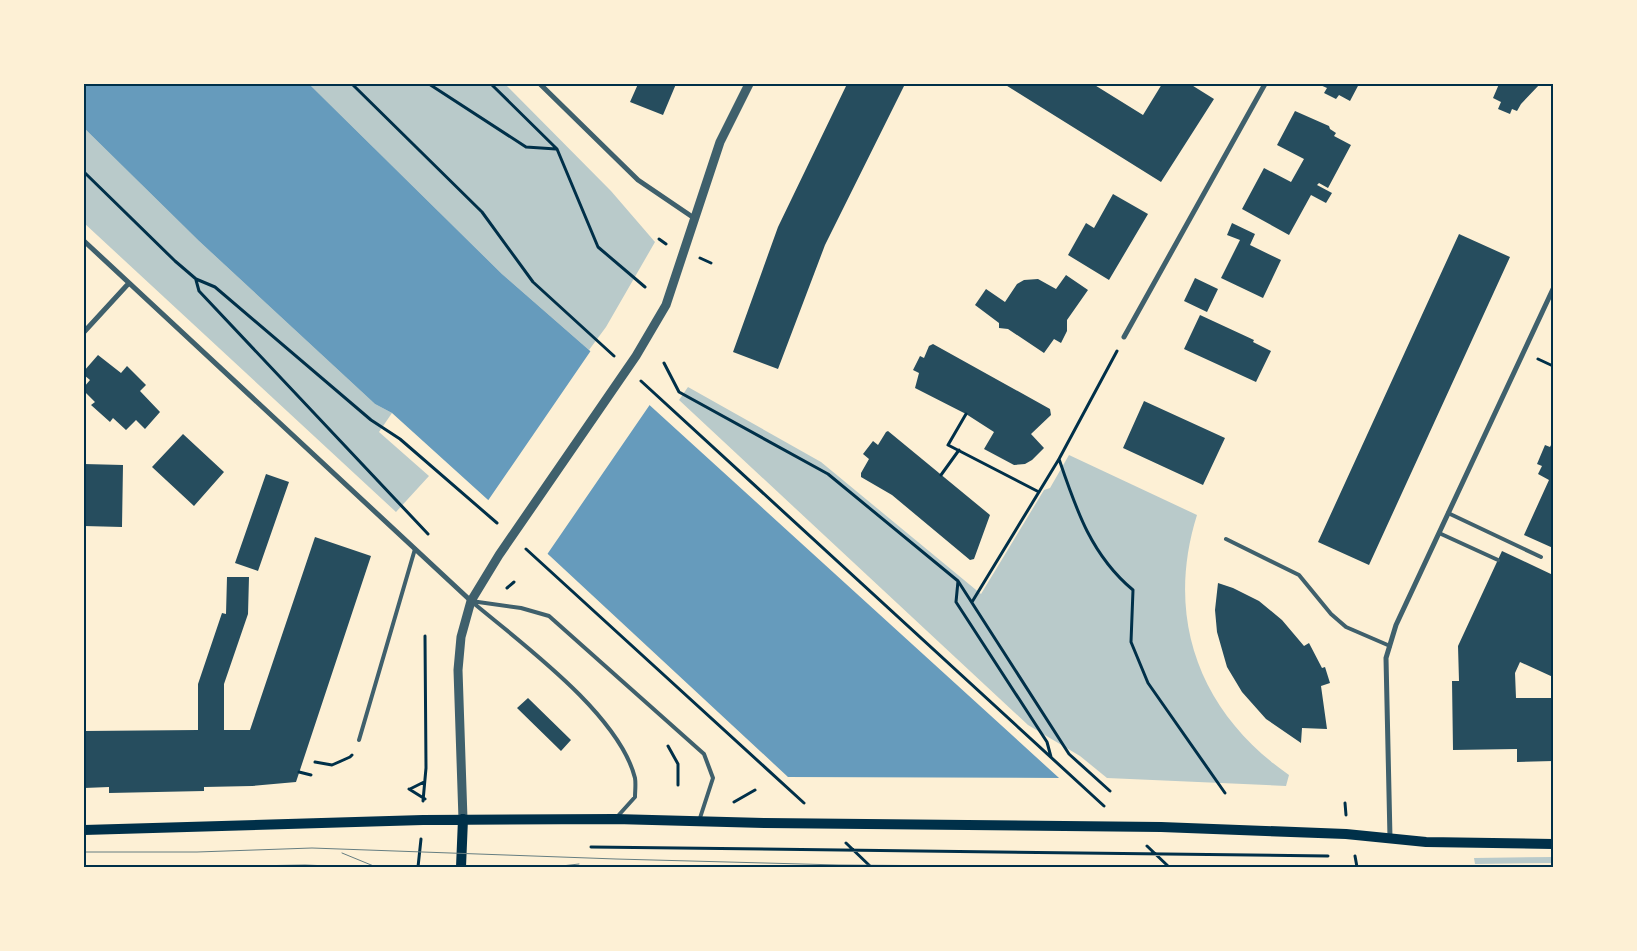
<svg xmlns="http://www.w3.org/2000/svg" width="1637" height="951" font-family="Helvetica,sans-serif">
  <style>
    .green { fill: #b9caca }
    .water { fill: #669bbc }
    .pier { fill: #fdf0d5 }
    .building { fill: #264d5e }
    .lines { fill: none; stroke-linecap: round; stroke-linejoin: round }
    .path { stroke: #003049; stroke-width: 3 }
    .service { stroke: #3f606c; stroke-width: 4 }
    .minor { stroke: #3f606c; stroke-width: 5 }
    .tertiary { stroke: #3f606c; stroke-width: 9 }
    .secondary { stroke: #003049; stroke-width: 10 }
    .tram { stroke: #657d81; stroke-width: 1 }
    .neatline { fill: none; stroke: #003049; stroke-width: 2 }
  </style>
  <rect width="100%" height="100%" fill="#fdf0d5"/>
  <path class="green" d="M309,84H505L611,191L655,242L606,327L589,350L502,274Z
    M84,128L199,241L375,404L392,413L379,432L429,476L396,512L84,223Z
    M688,387L821,462L981,594L1044,490L1050,488L1069,455L1197,515C1164,620 1201,714 1289,775L1286,786L1107,778L1080,756L1028,725L679,400Z
    M1553,857V863L1475,864L1474,858Z"/>
  <path class="water" d="M84,84H309L502,274L589,350L1092,808L816,803L550,556L392,413L375,404L199,241L84,128Z"/>
  <path class="pier" d="M592,349L651,403L546,556L487,502Z
    M784,777L1062,778L1156,867H879Z"/>
  <path class="building" d="M638,84H676L663,115L630,102Z
    M847,84H905L825,245L778,369L733,352L778,227Z
    M1004,84H1093L1143,115L1162,84H1190L1214,99L1161,182Z
    M1318,84H1359L1350,101L1339,95L1336,99L1324,93L1327,88Z
    M1499,84H1540L1521,104L1517,111L1512,109L1510,114L1498,109L1501,102L1493,98Z
    M1295,111L1329,126L1330,129L1336,133L1334,136L1351,145L1328,188L1319,183L1317,185L1332,193L1326,203L1311,195L1289,235L1242,209L1264,168L1291,182L1304,159L1277,145Z
    M1113,194L1148,214L1109,280L1068,255L1086,223L1094,228Z
    M1232,223L1255,234L1250,245L1281,260L1263,298L1221,278L1240,240L1227,235Z
    M1459,234L1510,257L1369,565L1318,542Z
    M1066,275L1088,290L1067,320V331L1061,343L1054,339L1044,353L1008,329L999,328V323L975,305L986,289L1005,302L1017,284L1024,280L1038,279L1056,289Z
    M1195,278L1218,289L1207,312L1184,301Z
    M1200,315L1254,340L1253,342L1271,351L1256,382L1184,349Z
    M933,344L1050,409L1051,415L1031,434L1044,448L1032,460L1025,464L1014,465L984,449L994,432L966,414L915,388L919,373L913,370L920,356L924,358L929,346Z
    M98,355L121,373L127,366L146,385L140,391L160,412L145,429L136,420L126,430L113,418L110,422L91,405L95,402L84,391V387L90,380L84,375V371Z
    M1144,401L1225,438L1203,485L1123,448Z
    M888,431L990,515L974,559L970,560L892,495L861,477V473L869,459L863,454L873,441L878,445L886,432Z
    M183,434L224,472L194,506L152,467Z
    M1553,441V548L1524,535L1549,480L1538,474L1542,466L1537,464L1545,445L1550,447Z
    M84,464L123,465L122,527L84,526Z
    M266,474L289,482L258,571L235,563Z
    M315,537L371,556L296,782L252,786L204,787V791L109,793V787L84,788V731L198,730V684L222,613L226,614L227,577H249L248,614L224,684V730H250Z
    M1502,551L1553,575V677L1520,662L1515,673L1516,698H1553V761L1517,762V749L1453,750L1452,681H1459L1458,646Z
    M1218,583L1233,588L1259,601L1282,620L1304,646L1309,643L1322,668L1325,667L1330,683L1321,686L1327,729L1302,728L1301,743L1266,719L1242,692L1227,667L1217,632L1215,610Z
    M528,698L571,740L561,751L517,708Z"/>
  <g class="lines">
    <path class="path" d="M352,84L482,212L533,282L614,356
      M429,84L526,147L556,149
      M491,84L557,149L598,247L645,287
      M84,172L175,261L196,279L215,287L371,420L400,439L497,523
      M659,239L666,244
      M700,258L711,263
      M196,280L199,291L428,534
      M1538,359L1553,366
      M664,363L679,392L828,474L958,581L1069,754L1110,791
      M641,381L1104,806
      M966,414L948,445L1039,492
      M1059,459C1076,509 1091,555 1133,590L1131,642L1148,683L1225,793
      M941,475L959,450
      M526,549L804,803
      M958,581L956,602L1047,742L1051,757
      M507,588L514,582
      M972,602L1059,459L1117,351
      M668,746L678,764V785
      M315,762L332,765L350,757L352,755
      M299,772L311,775
      M409,789L425,799
      M410,789L424,782
      M423,801L426,768L425,636
      M734,802L755,790
      M1345,803L1346,815
      M846,843L871,867
      M1147,846L1169,867
      M591,847L1328,856
      M1355,856L1357,867
      M418,867L421,839"/>
    <path class="service" d="M1448,513L1541,557
      M1439,533L1498,560
      M1226,539L1299,575L1331,614L1346,627L1390,646
      M471,601L521,608L549,616L704,754L713,778L699,821
      M471,601C521,643 619,714 635,778C636,784 635,791 635,797L617,817
      M359,740L415,549"/>
    <path class="minor" d="M540,84L638,180L694,218
      M84,241L471,601
      M84,332L129,283
      M1124,337L1265,84
      M1390,838L1386,658L1396,625L1553,289"/>
    <path class="tertiary" d="M463,819L458,670L461,637L471,601L499,555L636,356L666,305L720,142L749,84"/>
    <path class="secondary" d="M84,830L423,820L615,819L765,823L1161,827L1346,834L1426,842L1553,844
      M461,867L463,819"/>
    <path class="tram" d="M84,852H197L312,848L616,859L839,865L1096,867
      M342,853L376,867
      M191,867L305,865L354,867
      M553,867L579,864"/>
  </g>
  <rect width="1637" height="951" fill="none" stroke="#fdf0d5" stroke-width="170"/>
  <rect x="85" y="85" width="1467" height="781" class="neatline"/>
</svg>
